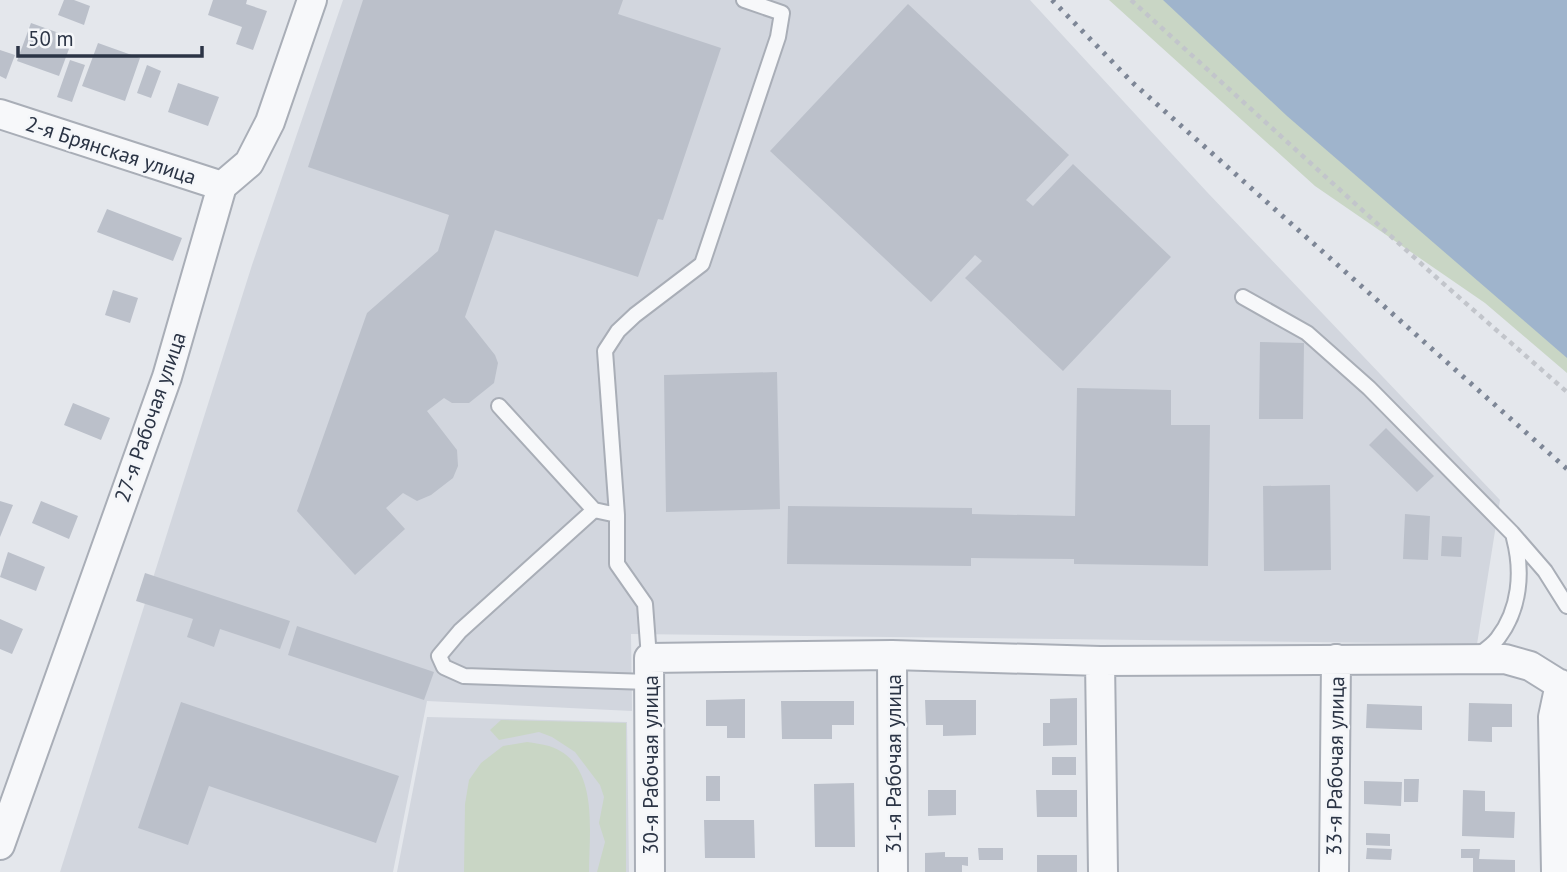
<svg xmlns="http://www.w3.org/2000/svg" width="1567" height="872" font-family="'PT Sans',sans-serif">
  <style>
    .built { fill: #d2d6de }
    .green { fill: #c9d6c5 }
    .water { fill: #9fb4cc }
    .building { fill: #bbc0ca }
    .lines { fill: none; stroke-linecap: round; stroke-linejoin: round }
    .lane-casing { stroke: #a9aeb7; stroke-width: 18 }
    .street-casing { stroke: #a9aeb7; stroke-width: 32 }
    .path { stroke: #c2c5cb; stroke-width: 4.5; stroke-dasharray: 5 5; stroke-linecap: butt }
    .lane { stroke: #f7f8fa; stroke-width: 14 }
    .street { stroke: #f7f8fa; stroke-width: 28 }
    .rail { stroke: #7d8696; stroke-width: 5; stroke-dasharray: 3.5 7; stroke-linecap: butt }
    .labels { text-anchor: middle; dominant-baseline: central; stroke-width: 5; stroke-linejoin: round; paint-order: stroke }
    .street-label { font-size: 21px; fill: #2b3445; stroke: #f4f6f9 }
  </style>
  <rect width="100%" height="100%" fill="#e4e7ec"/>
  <path class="built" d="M343,0H1030L1207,192L1500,500L1477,644L631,634L632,711L427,701L393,872H60L252,265Z
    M427,717L627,722L629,872H397Z"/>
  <path class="green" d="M1109,0H1567V373L1485,303L1315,186Z
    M501,720L626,723V872H597L605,842L599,823L604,797L600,785L575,752L552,737L539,732L499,740L490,730Z
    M527,742C534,743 542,744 549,746C600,762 589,831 589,872H464L465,804L469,780L481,763L503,746Z"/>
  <path class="water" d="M1163,0H1567V358L1287,116Z"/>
  <path class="building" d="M64,0H74L90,6L84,25L58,15Z
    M213,0H247L246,4L267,11L253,50L236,44L242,27L208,15Z
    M363,0H623L618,14L721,48L663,220L658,219L638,277L495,230L465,317L495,355L498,363L494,383L469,403H452L444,398L427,411L457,450L458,466L453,478L431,495L417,501L403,493L386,508L405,529L355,575L297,511L367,313L438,251L449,215L308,167Z
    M908,4L1069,155L1026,200L1033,206L1073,164L1171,257L1063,371L965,278L982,261L975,255L931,302L770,151Z
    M31,23L73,38L59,76L17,61Z
    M98,43L140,58L125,101L82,86Z
    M0,50L15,55L6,79L0,76Z
    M70,60L85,65L72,102L57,97Z
    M147,65L161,71L151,98L137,93Z
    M178,83L219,97L208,126L168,112Z
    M107,209L182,238L173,261L97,232Z
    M113,290L138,298L130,323L105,315Z
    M1260,342L1304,343L1303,419H1259Z
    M777,372L780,509L666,512L664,375Z
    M1077,388L1171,390V425H1210L1208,566L1074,564V559L971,558V566L787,564L788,506L972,508V514L1075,516Z
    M73,403L110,418L101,440L64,425Z
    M1386,428L1434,476L1417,492L1369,445Z
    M1330,485L1331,570L1264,571L1263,486Z
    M0,501L13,505L0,537Z
    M41,501L78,516L69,539L32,523Z
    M1405,514L1430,516L1428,560L1403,559Z
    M1442,536L1462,537L1461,557L1441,556Z
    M8,552L45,567L36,591L0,577Z
    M145,573L290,621L280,649L220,629L214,647L187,637L193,619L136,601Z
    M0,619L23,629L12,654L0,649Z
    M297,626L434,672L424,700L288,655Z
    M1077,698V745L1043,746V723H1050V699Z
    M745,699V738H727V726H706V700Z
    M925,700H976V735L943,736V725H926Z
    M781,701H854V725H832V739H782Z
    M181,702L399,776L376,843L209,786L188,845L138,828Z
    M1469,703L1512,704V727H1492V742L1468,741Z
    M1367,704L1422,706V730L1366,728Z
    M1052,757H1076V775H1052Z
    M706,776H720V801H706Z
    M1404,779H1419L1418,802H1404Z
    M1364,781L1402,782L1401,806L1364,804Z
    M854,783L855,847H815L814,784Z
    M928,790H956V815L928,816Z
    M1036,790H1077V817H1037Z
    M1463,790L1485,791V811L1515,812L1514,838L1462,836Z
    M704,820H754L755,858H705Z
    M1366,833L1390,834V846L1366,845Z
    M978,848H1003V860H979Z
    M1367,848L1392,849L1391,860L1366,859Z
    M1461,849H1480L1479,859L1515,860V872H1473V858H1461Z
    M945,852V857H968V866L962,865V872H925V853Z
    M1037,855H1077V872H1037Z"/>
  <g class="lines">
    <defs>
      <path id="lane" d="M1243,297L1307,333L1369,388L1512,533L1545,571L1567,606
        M499,406L594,510L617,515
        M594,510L460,631L439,656L444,667L464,676L649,682
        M1477,656C1484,651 1493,645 1498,638C1520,609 1523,572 1514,538
        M649,658L645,604L617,564V515L605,351L618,331L635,315L702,264L778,37L782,13L744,0"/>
      <path id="street" d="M0,114L222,186
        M892,655L893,872
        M1100,661L1103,872
        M0,845L167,377L222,186L249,163L270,122L312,0
        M650,872L649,658L892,655L1100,661L1505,659L1530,666L1567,689
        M1334,872L1336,659
        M1556,872L1553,717L1560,684"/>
    </defs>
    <use href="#lane" class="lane-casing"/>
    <use href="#street" class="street-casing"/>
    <path class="path" d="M1131,0L1437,278L1567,392"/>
    <use href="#lane" class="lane"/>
    <use href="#street" class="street"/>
    <path class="rail" d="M1052,0L1133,83L1567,469"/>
  </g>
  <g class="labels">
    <g class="street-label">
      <text transform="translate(111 150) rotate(18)">2-я Брянская улица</text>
      <text transform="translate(150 417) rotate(-71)">27-я Рабочая улица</text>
      <text transform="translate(893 764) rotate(-90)">31-я Рабочая улица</text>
      <text transform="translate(650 765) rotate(-90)">30-я Рабочая улица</text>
      <text transform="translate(1335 766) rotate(-89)">33-я Рабочая улица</text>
    </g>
  </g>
  <path d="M18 46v10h184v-10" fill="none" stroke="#2b3445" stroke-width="3.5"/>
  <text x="28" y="46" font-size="21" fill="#2b3445" stroke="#f4f6f9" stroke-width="5" paint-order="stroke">50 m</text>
</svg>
